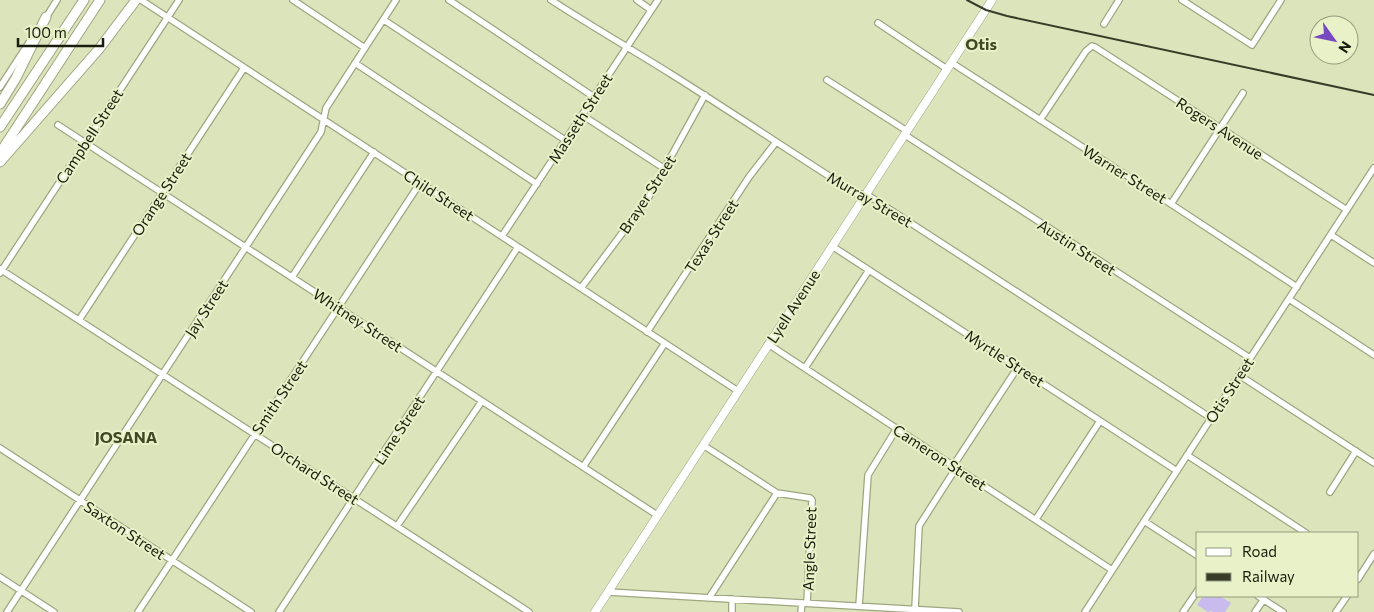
<svg xmlns="http://www.w3.org/2000/svg" width="1374" height="612" font-family="Commissioner,sans-serif">
  <style>
    .green { fill: #c9bbee }
    .lines { fill: none; stroke-linecap: round; stroke-linejoin: round }
    .minor-casing { stroke: #9ea680; stroke-width: 8 }
    .major-casing { stroke: #9ea680; stroke-width: 9 }
    .highway-casing { stroke: #9ea680; stroke-width: 11 }
    .minor { stroke: #fff; stroke-width: 5.5 }
    .major { stroke: #fff; stroke-width: 8 }
    .highway { stroke: #fff; stroke-width: 9 }
    .rail { stroke: #373b28; stroke-width: 2 }
    .labels { text-anchor: middle; dominant-baseline: central; stroke-width: 4; stroke-linejoin: round; paint-order: stroke }
    .street-label { font-size: 15px; fill: #191c0d; stroke: #e8f1c8 }
    .neighbourhood-label { font-size: 16px; font-weight: bold; fill: #424825; stroke: #e8f1c8 }
  </style>
  <rect width="100%" height="100%" fill="#dbe4bb"/>
  <path class="green" d="M1203,596H1220L1231,603L1225,612H1213L1211,611L1208,612L1197,605Z"/>
  <g class="lines">
    <defs>
      <path id="minor" d="M141,0L738,391
        M293,0L365,48
        M449,0L594,97
        M551,0C591,26 631,49 671,74C733,113 794,154 857,194H866L1211,418
        M637,0L651,10
        M1182,0L1252,45L1281,0
        M45,19L57,0
        M384,20L565,140
        M878,23L947,69
        M1104,24L1119,0
        M355,63L537,184
        M952,63L1171,204L1297,287
        M827,80L907,131
        M0,87L30,41
        M582,115L665,169
        M1040,120L1086,51L1092,46L1095,47L1347,210
        M58,125L657,515
        M905,135L1250,358
        M1171,204L1243,93
        M1331,235L1374,263
        M502,236L658,0
        M832,246L1177,471
        M0,269L529,612
        M0,273L179,0
        M292,277L374,152
        M581,288L647,200L705,95
        M1289,299L1374,355
        M79,320L244,68
        M647,332L749,177L776,142
        M768,344L1112,570
        M805,368L869,270
        M1239,375L1374,463
        M703,445L777,493L810,498L812,500L807,603
        M0,448L251,612
        M1187,455L1306,533
        M953,466L1018,367
        M583,467L665,343
        M1330,492L1356,451
        M1036,519L1100,421
        M1144,521L1198,556
        M397,526L482,401
        M0,577L54,612
        M1358,579L1374,554
        M608,592L959,612
        M1258,596L1283,612
        M709,598L777,493
        M859,606L868,475L897,428
        M915,609L919,526L956,468
        M7,612L321,132L326,108L396,0
        M138,612L420,183
        M279,612L518,247
        M732,612V599
        M801,612L802,603
        M1085,612L1374,168
        M1183,612L1198,590
        M1255,612L1264,599
        M1336,612L1347,596"/>
      <path id="major" d="M595,612L992,0"/>
      <path id="highway" d="M0,104L16,78L46,17
        M0,127L84,0
        M0,153L100,0
        M0,162L99,49L136,0"/>
    </defs>
    <use href="#minor" class="minor-casing"/>
    <use href="#major" class="major-casing"/>
    <use href="#highway" class="highway-casing"/>
    <use href="#minor" class="minor"/>
    <use href="#major" class="major"/>
    <use href="#highway" class="highway"/>
    <path class="rail" d="M967,0L986,10L1007,16L1374,95"/>
  </g>
  <g class="labels">
    <g class="street-label">
      <text transform="translate(580 118) rotate(-57)">Masseth Street</text>
      <text transform="translate(1220 128) rotate(33)">Rogers Avenue</text>
      <text transform="translate(89 136) rotate(-57)">Campbell Street</text>
      <text transform="translate(1125 174) rotate(32)">Warner Street</text>
      <text transform="translate(161 194) rotate(-57)">Orange Street</text>
      <text transform="translate(647 194) rotate(-57)">Brayer Street</text>
      <text transform="translate(439 195) rotate(33)">Child Street</text>
      <text transform="translate(870 199) rotate(30)">Murray Street</text>
      <text transform="translate(711 236) rotate(-57)">Texas Street</text>
      <text transform="translate(1077 247) rotate(33)">Austin Street</text>
      <text transform="translate(793 306) rotate(-57)">Lyell Avenue</text>
      <text transform="translate(206 308) rotate(-57)">Jay Street</text>
      <text transform="translate(358 320) rotate(33)">Whitney Street</text>
      <text transform="translate(1005 358) rotate(33)">Myrtle Street</text>
      <text transform="translate(1229 390) rotate(-57)">Otis Street</text>
      <text transform="translate(279 397) rotate(-56)">Smith Street</text>
      <text transform="translate(399 430) rotate(-57)">Lime Street</text>
      <text transform="translate(940 457) rotate(33)">Cameron Street</text>
      <text transform="translate(315 473) rotate(33)">Orchard Street</text>
      <text transform="translate(125 530) rotate(33)">Saxton Street</text>
      <text transform="translate(809 549) rotate(-88)">Angle Street</text>
    </g>
    <g class="neighbourhood-label">
      <text x="981" y="43">Otis</text>
      <text x="126" y="436">JOSANA</text>
    </g>
  </g>
  <rect x="1196" y="532" width="162" height="65" fill="#e8f1c8" stroke="#959c7d"/>
  <rect x="1206" y="548" width="25" height="8" fill="#ffffff" stroke="#959c7d"/>
  <text x="1242" y="557" font-size="15" fill="#191c0d">Road</text>
  <rect x="1206" y="573" width="25" height="8" fill="#373b28" stroke="#959c7d"/>
  <text x="1242" y="582" font-size="15" fill="#191c0d">Railway</text>
  <g transform="translate(1334 40) rotate(123)"><circle r="24" fill="#e8f1c8" stroke="#959c7d"/>
  <path d="M0-4L9 19L0 12L-9 19Z" fill="#7749c1"/>
  <text y="-8" font-size="14" font-weight="bold" text-anchor="middle" fill="#191c0d">N</text>
  </g>
  <path d="M18 38v8h85v-8" fill="none" stroke="#191c0d" stroke-width="2.5"/>
  <text x="25" y="38" font-size="15" fill="#191c0d" stroke="#e8f1c8" stroke-width="4" paint-order="stroke">100 m</text>
</svg>
